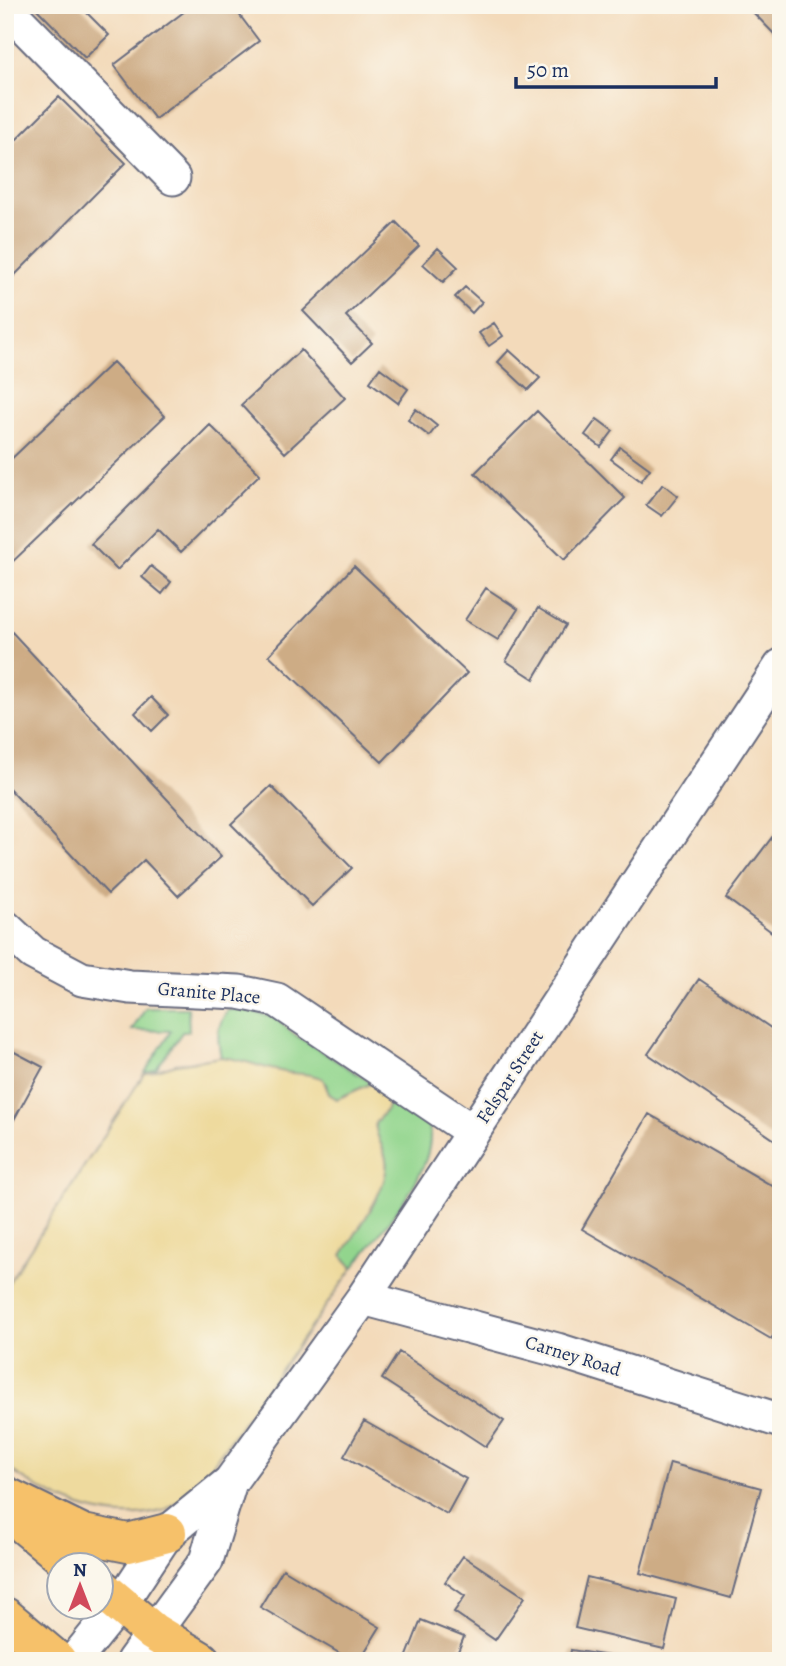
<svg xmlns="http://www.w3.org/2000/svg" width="786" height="1666" font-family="Alegreya,serif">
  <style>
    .green { fill: #92d58d; stroke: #568276; stroke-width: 2 }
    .sand { fill: #eeda9e; stroke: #84847e; stroke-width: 2 }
    .building { fill: #cdac85 }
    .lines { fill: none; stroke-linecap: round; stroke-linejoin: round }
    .minor-casing { stroke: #676b7e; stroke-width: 37 }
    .highway-casing { stroke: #676b7e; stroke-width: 42 }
    .minor { stroke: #fff; stroke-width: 33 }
    .highway { stroke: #f6c16b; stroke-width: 38 }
    .labels { text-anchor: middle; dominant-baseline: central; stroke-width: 5; stroke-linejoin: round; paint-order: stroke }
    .street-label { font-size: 19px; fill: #1b2f5e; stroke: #fbf7ec }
  </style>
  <rect width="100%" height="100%" fill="#fbf7ec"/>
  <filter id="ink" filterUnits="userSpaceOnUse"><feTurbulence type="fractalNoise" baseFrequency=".0143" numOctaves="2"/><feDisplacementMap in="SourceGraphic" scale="14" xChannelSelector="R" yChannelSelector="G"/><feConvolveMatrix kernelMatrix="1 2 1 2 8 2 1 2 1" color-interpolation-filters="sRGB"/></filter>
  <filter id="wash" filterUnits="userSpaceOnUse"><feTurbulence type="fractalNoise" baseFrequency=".00686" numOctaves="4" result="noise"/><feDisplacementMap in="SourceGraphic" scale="28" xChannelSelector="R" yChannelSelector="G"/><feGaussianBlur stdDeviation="1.57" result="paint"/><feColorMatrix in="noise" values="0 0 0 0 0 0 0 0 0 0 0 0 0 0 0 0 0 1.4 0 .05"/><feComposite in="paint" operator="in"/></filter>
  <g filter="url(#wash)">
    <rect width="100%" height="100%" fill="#f3daba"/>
    <path class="green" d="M146,1008H188L189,1031H183L156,1069L144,1074L171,1031L132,1030Z
      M243,1009L276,1018L292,1033L372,1083L337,1099L329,1094L326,1084C309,1077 300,1075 282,1072C261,1068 243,1059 221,1057C217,1038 216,1026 228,1010Z
      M391,1096C403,1103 425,1113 429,1127C439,1170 377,1235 353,1268L342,1255C355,1232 391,1186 386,1160C384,1147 376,1138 375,1123L387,1109Z"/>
    <path class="sand" d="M221,1057C242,1059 260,1067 280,1071C295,1075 309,1072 323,1079L329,1094L337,1099L372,1083L391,1096L387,1109L375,1123C376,1138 384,1147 386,1160C391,1186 356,1232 342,1255L353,1268L198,1485C188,1493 174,1507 162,1511C104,1526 51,1499 5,1466V1288L144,1074L176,1064Z"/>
    <g id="blocks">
      <path class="building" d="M33,5H79L109,35L85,58Z
        M193,5H232L259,41L155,119L114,65Z
        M746,5H781V41Z
        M59,97L126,163L11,279L5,272V151Z
        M396,222L419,246L346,316L372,343L352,362L303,311Z
        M438,248L458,267L443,282L423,264Z
        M465,287L482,302L472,313L455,297Z
        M494,323L503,336L489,346L479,333Z
        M301,350L345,398L285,453L241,405Z
        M509,350L540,378L528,390L498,362Z
        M113,362L165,416L5,569V465Z
        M380,368L408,389L398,403L370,382Z
        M416,409L437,426L429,436L408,420Z
        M537,411L625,498L564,560L475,473Z
        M597,419L613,431L601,447L585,435Z
        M210,425L260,474L181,552L158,529L117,570L91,544Z
        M620,447L650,469L641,481L611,459Z
        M663,484L678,496L662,516L646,505Z
        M151,566L171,582L162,594L142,577Z
        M354,566L467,673L382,762L269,655Z
        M486,588L518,609L498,640L465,620Z
        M538,608L566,625L534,679L506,661Z
        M10,630L221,857L178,896L144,860L108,894L5,784V635Z
        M151,697L168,715L152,731L135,713Z
        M271,786L352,868L312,906L231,824Z
        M776,832L781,836V939L726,898Z
        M699,979L781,1035V1144L648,1054Z
        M5,1047L43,1067L5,1136Z
        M649,1114L781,1191V1324L771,1339L582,1229Z
        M399,1352L504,1421L486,1447L382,1379Z
        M364,1421L466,1479L447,1514L344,1456Z
        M670,1463L761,1488L731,1598L640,1573Z
        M463,1556L525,1597L495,1640L454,1612L465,1596L445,1582Z
        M283,1569L380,1627L359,1661H353L260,1607Z
        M587,1577L676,1599L664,1649L575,1628Z
        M421,1620L464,1637L454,1661H405Z
        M571,1650L629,1659V1661H569Z"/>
    </g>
  </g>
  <g filter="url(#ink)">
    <use href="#blocks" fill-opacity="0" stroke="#676b7e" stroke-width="2"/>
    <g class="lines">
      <defs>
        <path id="minor" d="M5,7L173,178
          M5,927L33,953L82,979L130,987L239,992L277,1000L473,1132
          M363,1298L557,1350L781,1421
          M74,1661L120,1604L167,1533L230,1482L363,1298L781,666
          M133,1661L206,1561L230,1482"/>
        <path id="highway" d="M5,1496L83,1534L128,1543L167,1533
          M20,1521L72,1564
          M102,1589L153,1632L201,1661
          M5,1617L57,1661"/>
      </defs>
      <use href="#minor" class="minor-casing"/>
      <use href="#highway" class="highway-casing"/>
      <use href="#minor" class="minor"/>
      <use href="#highway" class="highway"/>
    </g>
  </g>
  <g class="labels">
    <g class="street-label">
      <text transform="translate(209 993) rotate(5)">Granite Place</text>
      <text transform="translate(510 1077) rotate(-57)">Felspar Street</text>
      <text transform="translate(573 1356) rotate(17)">Carney Road</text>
    </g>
  </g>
  <rect width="786" height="1666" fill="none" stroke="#fbf7ec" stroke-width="28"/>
  <g transform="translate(80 1586)"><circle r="33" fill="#fbf7ec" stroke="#a1a7b3" stroke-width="2"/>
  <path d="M0-5L12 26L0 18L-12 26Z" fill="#d1495b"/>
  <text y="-10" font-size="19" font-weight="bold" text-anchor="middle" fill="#1b2f5e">N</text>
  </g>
  <path d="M516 77v10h200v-10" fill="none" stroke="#1b2f5e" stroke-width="3.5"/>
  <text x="527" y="77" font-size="21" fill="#1b2f5e" stroke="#fbf7ec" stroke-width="5" paint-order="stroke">50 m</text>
</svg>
